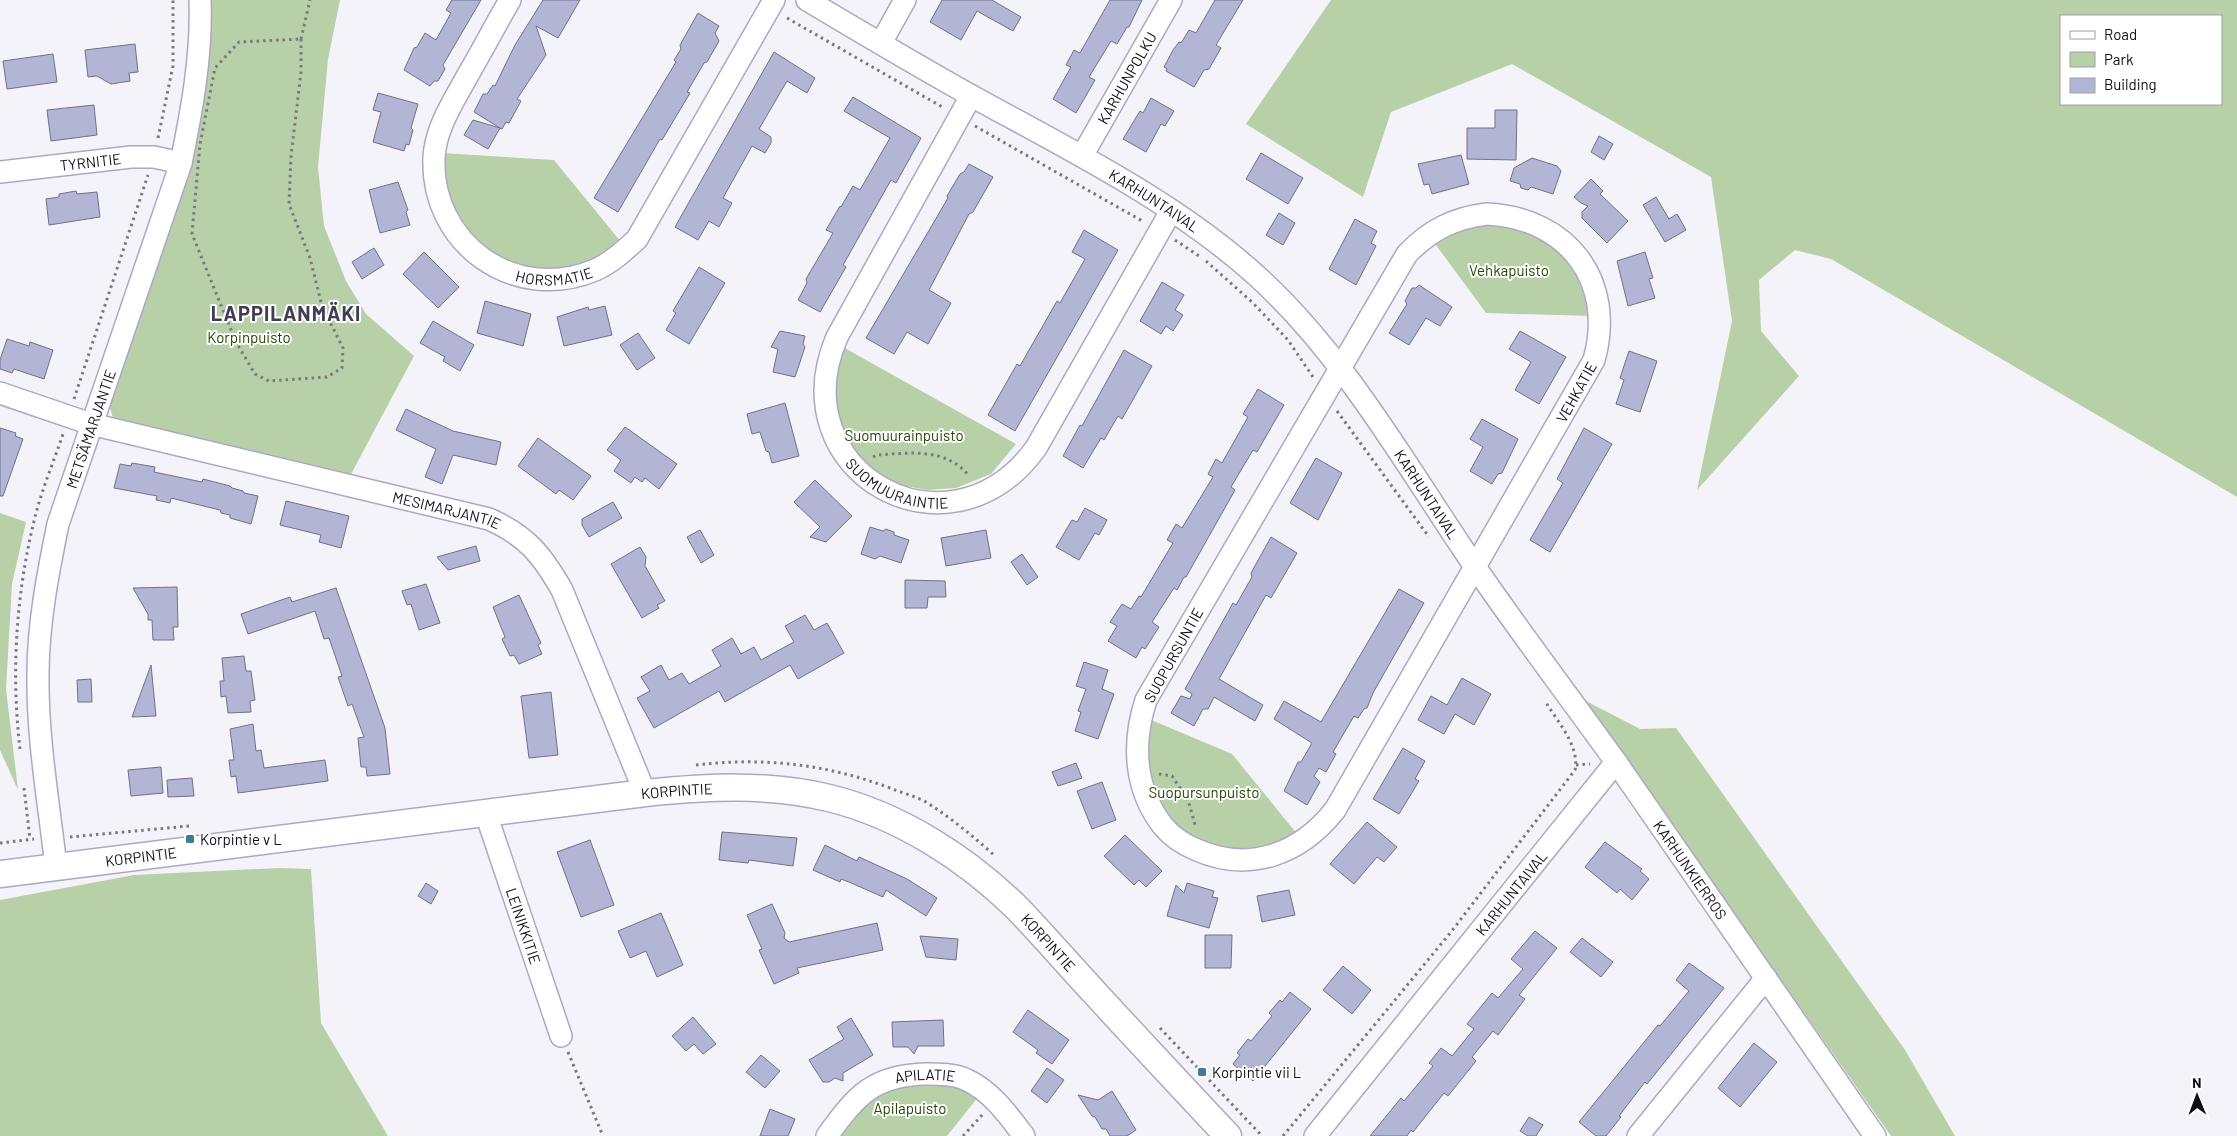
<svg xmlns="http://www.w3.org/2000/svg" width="2237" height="1136" font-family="Barlow,sans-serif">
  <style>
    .green { fill: #b7d0a8; fill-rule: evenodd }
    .building { fill: #b3b5d5; stroke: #6e708e }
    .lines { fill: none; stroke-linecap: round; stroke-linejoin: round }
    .minor-casing { stroke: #ada7c7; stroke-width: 24 }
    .tertiary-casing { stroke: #ada7c7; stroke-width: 29 }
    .path { stroke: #7a7881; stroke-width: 3; stroke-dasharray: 2.5 4; stroke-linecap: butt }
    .minor { stroke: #fff; stroke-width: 21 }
    .tertiary { stroke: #fff; stroke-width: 26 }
    .poi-dot { fill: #407a93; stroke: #fff; stroke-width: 2 }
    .labels { text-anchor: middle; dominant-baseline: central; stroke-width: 4; stroke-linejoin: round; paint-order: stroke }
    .street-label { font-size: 15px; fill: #110e1a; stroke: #fff }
    .park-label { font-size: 15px; fill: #254800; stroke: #fff }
    .poi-label { font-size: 15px; fill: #110e1a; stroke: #fff; text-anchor: start }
    .district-label { font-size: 20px; font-weight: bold; letter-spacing: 1px; fill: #423c57; stroke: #fff }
  </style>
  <rect width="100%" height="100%" fill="#f4f3fa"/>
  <path class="green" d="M209,0H340L328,59L318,167L324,226L346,281L366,314L414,356L350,476L114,421L109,405L190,159L208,70Z
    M1331,0H2237V497L1831,259L1795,250L1759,280L1761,331L1799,376L1697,490L1732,321L1711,177L1512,64L1391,112L1363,197L1246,124ZM2061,16H2221V104H2061Z
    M442,153L554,160L621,242L596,261L581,266L540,270L499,259L470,238L446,196Z
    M1487,223L1521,227L1563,253L1582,279L1592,316L1486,313L1433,241L1454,230Z
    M843,347L1016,444L991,474L956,488L926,490L897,484L869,469L837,424L835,371Z
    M0,513L26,522L12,584L6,689L18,790L0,750Z
    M1584,700L1640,729L1676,728L1905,1050L1955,1136H1891Z
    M1149,719L1232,754L1298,835L1276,846L1244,852L1211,847L1182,831L1161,807L1147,770Z
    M279,868L311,869L321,1023L388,1136H0V900L134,875Z
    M941,1079L979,1096L947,1136H836L877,1090Z"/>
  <path class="building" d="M452,0H481L443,65L445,69L438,81H434L430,86L404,70L414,48L417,47L425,33L436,40L451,13L446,10Z
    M543,0H580L558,38L536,26L546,55L517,99L521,101L509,123L506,122L502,129L500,128L488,149L464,135L473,120L500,128L474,112L483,94H487L493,85L495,86L515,45Z
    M942,0H992L1021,17L1013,31L977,11L961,40L930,22Z
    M1110,0H1142L1129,27H1127L1117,44L1111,41L1089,77L1095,80L1076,113L1053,99L1071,67L1066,65L1074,50L1080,53Z
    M1215,0H1243L1216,45L1221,48L1209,69L1204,70L1194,87L1166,71L1167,69L1164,67L1173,50L1179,42L1181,43L1189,30L1196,33Z
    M698,13L719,26L715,33L719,41L707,62L704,63L687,92L690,93L662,140L660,139L618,212L594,198L676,62L674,60L681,49L680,45Z
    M135,44L138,72L129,73L130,81L111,84L97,76L88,77L85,50Z
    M774,52L815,78L807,93L787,81L759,129L771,137V143L765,153L752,146L723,198L732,203L719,227L709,221L698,240L675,227Z
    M53,54L57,82L7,89L3,61Z
    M378,93L418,104L411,128L413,130L409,145L406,144L404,151L373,142L381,112L373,110Z
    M853,97L921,138L896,183L891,180L843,265L846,267L820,312L798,300L807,283L806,279L833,233L826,230L840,206L841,207L853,186L860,190L890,138L844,111Z
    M1151,98L1174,111L1165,126L1161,124L1146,152L1123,139L1140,111L1143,113Z
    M94,105L97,135L51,141L47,110Z
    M1495,110H1517L1516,160L1467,159V128H1495Z
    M1599,136L1613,144L1604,160L1591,152Z
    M1261,153L1303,178L1288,204L1246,179Z
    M1461,155L1469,184L1432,194L1429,184L1424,185L1418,164Z
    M1532,158L1557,166L1561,171L1553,194L1531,187L1528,190L1521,188L1520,184L1510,181L1514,168Z
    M969,164L993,177L973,212L969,214L929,290L951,303L928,344L907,332L894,354L866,338L948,198L947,196L960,174L964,172Z
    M1591,179L1603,191L1600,194L1628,221L1607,243L1582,218V212L1588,206L1581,203L1574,197Z
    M398,182L408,210L406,212L410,225L380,233L369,190Z
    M76,191L77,194L97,192L100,217L49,225L46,199L59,197V194Z
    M1656,197L1669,219L1677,214L1686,230L1665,242L1643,205Z
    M1279,213L1295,223L1283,245L1266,235Z
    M1355,219L1377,231L1371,243L1376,246L1356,285L1329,269Z
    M1084,230L1118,250L1015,431L988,415L1017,364L1020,366L1057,301L1060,303L1085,259L1072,252Z
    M374,248L384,265L362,279L352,262Z
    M424,252L459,287L438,308L403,274Z
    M1645,252L1653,278L1649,279L1655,298L1628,306L1617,261Z
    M699,267L725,283L689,344L666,330L676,313L673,311Z
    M1162,282L1184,295L1175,310L1183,315L1173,331L1166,326L1161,334L1140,321Z
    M1419,285L1452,307L1440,326L1426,318L1409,345L1389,333L1407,304L1405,301L1412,288H1416Z
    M485,301L531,314L523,346L477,333Z
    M605,306L612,335L564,346L557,317L588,307L589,310Z
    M433,321L474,345L460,371L443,361L445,357L420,343Z
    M780,331L805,336L803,344L805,347L795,377L773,372L778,349L771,347Z
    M1520,331L1566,357L1539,404L1515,390L1531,362L1509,349Z
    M638,333L655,358L637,370L620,345Z
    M7,339L29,346L30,342L53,350L44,379L14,369L12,373L0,369V360Z
    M1124,350L1152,366L1122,419L1118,416L1104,440L1101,438L1083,468L1063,456L1080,425L1082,426Z
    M1629,351L1657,361L1640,412L1616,404L1624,380L1620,378Z
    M1258,389L1284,405L1257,452L1253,450L1231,487L1235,490L1186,577H1184L1177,590L1174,588L1152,622L1159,627L1145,649L1142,647L1136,658L1108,641L1117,626L1110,622L1122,604L1131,609L1139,596L1141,597L1173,543L1167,540L1176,524L1182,528L1213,477L1208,474L1216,459L1222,463L1248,417L1243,414Z
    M785,403L799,456L772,463L769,452L766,451L760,432L752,434L747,414Z
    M406,409L453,431L501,442L496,465L453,455L442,484L425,477L436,449L396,430Z
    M1482,419L1518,439L1502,473L1498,474L1492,484L1470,471L1483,447L1470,439Z
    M625,427L677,464L659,489L645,478L642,482L635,477L631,483L614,471L621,460L607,450Z
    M0,428L16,433L15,436L23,439L3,496H0Z
    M1584,428L1612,444L1550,552L1530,540L1563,483L1557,479Z
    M538,438L591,476L573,500L559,490L556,494L518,466Z
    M1316,458L1342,473L1318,520L1290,503Z
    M132,463L155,467L154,472L202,482L203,479L230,486L232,488L243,491L244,493L258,496L251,524L230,518V515L221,513L220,510L171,498L170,503L156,500L157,496L114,488L120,464L131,466Z
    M815,480L852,516L826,542L810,537L820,527L794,502Z
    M286,501L349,516L341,548L319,542L321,535L280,525Z
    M613,502L622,518L589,537L582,525V519Z
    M1085,508L1107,520L1099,535L1095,533L1079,560L1056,547L1072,520L1077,522Z
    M870,527L883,531L886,529L894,532V535L909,540L901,563L880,556L875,559L861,554Z
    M700,530L714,555L701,563L687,537Z
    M986,530L991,558L946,566L941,538Z
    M1271,537L1297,553L1271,598L1266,595L1219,679L1263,705L1255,721L1214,697L1208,709H1203L1194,726L1171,713L1181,696L1190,699L1192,694L1185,689L1233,603L1236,605L1252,577L1251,573Z
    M476,546L480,561L448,570L437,557Z
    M640,547L646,557L645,566L665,601L657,605L659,608L642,618L611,564Z
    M1022,554L1038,577L1027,585L1011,562Z
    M905,580L945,581L946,597H928L927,608H905Z
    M426,584L440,623L419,630L411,604L407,605L402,591Z
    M177,587L178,627H173L174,640H153L152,620H148V614L133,588Z
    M336,588L385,728L390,774L367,776L366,767H361L358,738L364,737L352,704L348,706L338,677L342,676L329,638L324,639L315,611L248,634L241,614L290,597L292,602Z
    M1399,589L1424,603L1373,693L1367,708L1364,709L1358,718L1354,716L1333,752L1336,754L1326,772L1319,768L1314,776L1320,782L1307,805L1284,791L1298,762H1301L1312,743L1274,719L1284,701L1321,722Z
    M519,595L541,643L538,645L542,654L519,664L514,655L510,656L502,639L505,637L493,607Z
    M805,615L814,630L827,623L844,653L798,679L790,665L725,702L719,691L654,728L637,698L650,691L641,677L661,665L669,680L682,673L689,684L721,666L712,650L732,638L741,654L754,647L761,660L794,642L785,626Z
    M244,656L246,671H251L255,700L250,701L251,712L228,713L226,696L221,697L220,681H224L222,658Z
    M1084,662L1108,670L1102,689L1114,694L1098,739L1075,731L1081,712L1078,711L1086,689L1076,686Z
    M151,665L156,716L132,717Z
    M1462,678L1491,694L1474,725L1455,714L1444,734L1418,720L1431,696L1447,705Z
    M91,679L92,702H78L77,680Z
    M551,692L558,755L529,758L521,696Z
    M253,724L256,751L261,750L264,768L325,760L328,781L238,793L236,776L231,777L229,760H234L230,729Z
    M1403,748L1425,761L1415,779L1419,781L1399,814L1373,799Z
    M1076,763L1082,778L1058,786L1052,772Z
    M161,767L163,793L131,796L128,770Z
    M192,778L194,796L168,797L167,780Z
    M1102,782L1116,820L1092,829L1077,791Z
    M1367,822L1397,847L1384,862L1377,857L1354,884L1330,864Z
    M722,832L797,838L793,866L749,860L748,863L719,860Z
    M1125,835L1162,871L1146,887L1139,880L1134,885L1104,856Z
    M590,840L614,905L581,917L557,852Z
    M1605,842L1642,869L1640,871L1649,879L1632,900L1620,889L1617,893L1585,867Z
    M825,845L857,861L859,857L907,879L937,898L926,916L886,890L883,897L849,882L841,879L840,882L813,870Z
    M426,883L438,891L431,904L418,896Z
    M1187,883L1214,891L1212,897L1218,898L1209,928L1167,916L1176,885L1184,893Z
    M1289,890L1295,915L1262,922L1257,896Z
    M772,904L785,933L784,938L789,942L877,923L883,950L797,968L799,973L774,984L759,950L762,949L747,915Z
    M661,913L683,965L657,977L646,951L630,958L618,931Z
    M1535,931L1557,948L1519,995L1525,999L1498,1035L1493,1031L1472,1057L1476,1061L1448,1096L1444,1093L1413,1132L1411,1130L1407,1136H1370L1401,1098L1404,1101L1433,1066L1429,1063L1441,1048L1452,1056L1474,1029L1467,1024L1492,993L1498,998L1523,969L1511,959Z
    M1205,935H1232L1231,968H1205Z
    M920,936L958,939L956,960L926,957Z
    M1582,938L1613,962L1601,977L1570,952Z
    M1689,963L1724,988L1647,1084L1645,1082L1619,1116L1621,1117L1606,1136H1596L1579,1122L1658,1025L1660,1026L1689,991L1676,980Z
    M1343,966L1371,990L1352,1014L1323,990Z
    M1290,992L1311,1009L1253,1081L1233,1064L1240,1055L1237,1053L1248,1039L1251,1041L1272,1016L1269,1013L1280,1000L1282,1002Z
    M1028,1010L1069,1040L1052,1064L1036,1053L1038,1050L1013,1032Z
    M693,1017L716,1044L703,1054L694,1044L686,1051L672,1036Z
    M851,1018L873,1055L843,1073V1081L835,1078L829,1082H823L809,1060L844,1039L837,1027Z
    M943,1020L944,1046H918L914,1054L908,1047H893L892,1022Z
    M1754,1043L1777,1062L1740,1107L1718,1088Z
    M761,1055L780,1071L765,1088L746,1072Z
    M1047,1068L1064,1080L1047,1103L1031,1091Z
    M1112,1091L1136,1130L1127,1136H1110L1106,1129H1102L1095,1117L1092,1116L1078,1095L1098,1100Z
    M770,1109L795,1119L788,1136H760Z
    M1529,1117L1543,1125L1536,1136H1528L1520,1131Z"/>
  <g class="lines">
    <defs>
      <g id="minor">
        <path id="s1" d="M510,0C496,24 483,49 469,73C455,99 436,126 434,157C430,243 514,304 595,270C611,263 624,251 637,239L774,0"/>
        <path id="s2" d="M807,0C864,34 921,68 979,100C1074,152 1178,204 1258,277C1342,354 1400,455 1463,549C1512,622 1565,691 1616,762L1315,1136"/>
        <path d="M881,43L905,0"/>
        <path id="s3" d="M971,96L837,337C779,472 949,568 1036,448L1171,211"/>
        <path id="s4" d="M1082,156L1171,0"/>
        <path id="s5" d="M0,172L131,157H154L181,163"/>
        <path d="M1487,214C1568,218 1616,281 1594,360L1335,810C1300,854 1250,873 1197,850C1185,845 1171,836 1163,826C1134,789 1132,743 1146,700L1407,254C1430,230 1454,218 1487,214Z"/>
        <path id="s6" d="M0,393L91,424L489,519C527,536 542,555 562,590L645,793"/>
        <path id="s7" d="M1616,762L1875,1136"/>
        <path id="s8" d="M486,814L561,1036"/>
        <path id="s9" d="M56,867C49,804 37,738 38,674C38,624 48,573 58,524L181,163C192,109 202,55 200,0"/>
        <path id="s10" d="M827,1136C856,1096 873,1075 926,1074C939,1074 955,1074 967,1080C991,1091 1009,1116 1024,1136"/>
        <path d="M1638,1136L1766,978"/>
      </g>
      <g id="tertiary">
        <path id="s11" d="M0,874L645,793C707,787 767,783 829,798C899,815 966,858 1017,908C1043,935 1068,964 1094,992C1138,1040 1183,1088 1228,1136"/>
      </g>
    </defs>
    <use href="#minor" class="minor-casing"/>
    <use href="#tertiary" class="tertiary-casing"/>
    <path class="path" d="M787,18L944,108
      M301,39V72L291,156L289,204L310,258L322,306L343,348L342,368L327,377L269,381L255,374L236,342L192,234L200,144L215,68L239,42Z
      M301,39L310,0
      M975,126L1144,222
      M158,138L173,66V0
      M1175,240L1199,256
      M1206,261L1253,303L1288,340L1313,377
      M74,399L148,175
      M1337,411L1429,537
      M873,457L877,455C909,453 946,447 969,476
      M20,749C11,672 16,593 35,517C42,489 54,461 63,434
      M696,765C764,757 826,764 890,788C902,793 915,796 926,802C951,818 973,836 995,856
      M1576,765L1590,764
      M1159,774L1172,776L1188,800L1196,828
      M24,788L30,839
      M70,837L189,826
      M0,843L34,839
      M1160,1028L1262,1136
      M568,1052L603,1136
      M963,1136L983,1114
      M1283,1136L1451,932L1575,770C1580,746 1557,721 1545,701"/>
    <use href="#minor" class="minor"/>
    <use href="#tertiary" class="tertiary"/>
  </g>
  <g class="poi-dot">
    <rect x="185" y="834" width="10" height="10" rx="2.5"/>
    <rect x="1197" y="1067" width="10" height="10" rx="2.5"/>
  </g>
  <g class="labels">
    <g class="street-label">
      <text stroke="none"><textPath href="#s4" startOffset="90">KARHUNPOLKU</textPath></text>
      <text stroke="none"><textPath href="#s5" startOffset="91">TYRNITIE</textPath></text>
      <text stroke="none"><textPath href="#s2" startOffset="401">KARHUNTAIVAL</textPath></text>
      <text stroke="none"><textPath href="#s1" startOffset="369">HORSMATIE</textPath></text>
      <text transform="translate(1576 392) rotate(-61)">VEHKATIE</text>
      <text stroke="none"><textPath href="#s9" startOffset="446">METSÄMARJANTIE</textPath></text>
      <text stroke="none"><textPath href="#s3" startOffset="462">SUOMUURAINTIE</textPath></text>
      <text stroke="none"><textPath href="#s2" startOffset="806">KARHUNTAIVAL</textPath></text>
      <text stroke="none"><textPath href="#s6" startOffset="462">MESIMARJANTIE</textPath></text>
      <text transform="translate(1173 655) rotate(-61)">SUOPURSUNTIE</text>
      <text stroke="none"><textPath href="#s11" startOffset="682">KORPINTIE</textPath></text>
      <text stroke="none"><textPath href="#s11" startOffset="142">KORPINTIE</textPath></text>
      <text stroke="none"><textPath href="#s7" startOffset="131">KARHUNKIERROS</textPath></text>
      <text transform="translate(1511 893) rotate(-51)">KARHUNTAIVAL</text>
      <text stroke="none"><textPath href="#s8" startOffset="118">LEINIKKITIE</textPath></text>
      <text stroke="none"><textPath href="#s11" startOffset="1102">KORPINTIE</textPath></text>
      <text stroke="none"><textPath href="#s10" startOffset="122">APILATIE</textPath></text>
    </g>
    <g class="park-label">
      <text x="1509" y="270">Vehkapuisto</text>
      <text x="249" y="337">Korpinpuisto</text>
      <text x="904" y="435">Suomuurainpuisto</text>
      <text x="1204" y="792">Suopursunpuisto</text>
      <text x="910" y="1108">Apilapuisto</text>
    </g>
    <g class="poi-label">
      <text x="200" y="839">Korpintie v L</text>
      <text x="1212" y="1072">Korpintie vii L</text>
    </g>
    <g class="district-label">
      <text x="286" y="313">LAPPILANMÄKI</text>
    </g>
  </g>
  <rect x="2060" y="15" width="162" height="90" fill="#ffffff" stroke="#a09fa3"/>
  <rect x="2070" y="31" width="25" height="8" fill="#ffffff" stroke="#a09fa3"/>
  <text x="2104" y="40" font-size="15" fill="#110e1a">Road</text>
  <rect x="2070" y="52" width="25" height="15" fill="#b7d0a8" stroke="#a09fa3"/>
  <text x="2104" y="65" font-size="15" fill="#110e1a">Park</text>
  <rect x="2070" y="78" width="25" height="15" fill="#b3b5d5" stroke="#a09fa3"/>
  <text x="2104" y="90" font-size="15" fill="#110e1a">Building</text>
  <g transform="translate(2197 1096) rotate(359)" stroke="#ffffff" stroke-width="4" paint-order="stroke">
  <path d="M0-4L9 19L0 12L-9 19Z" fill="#110e1a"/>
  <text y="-8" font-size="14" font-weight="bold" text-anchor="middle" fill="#110e1a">N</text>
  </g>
</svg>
